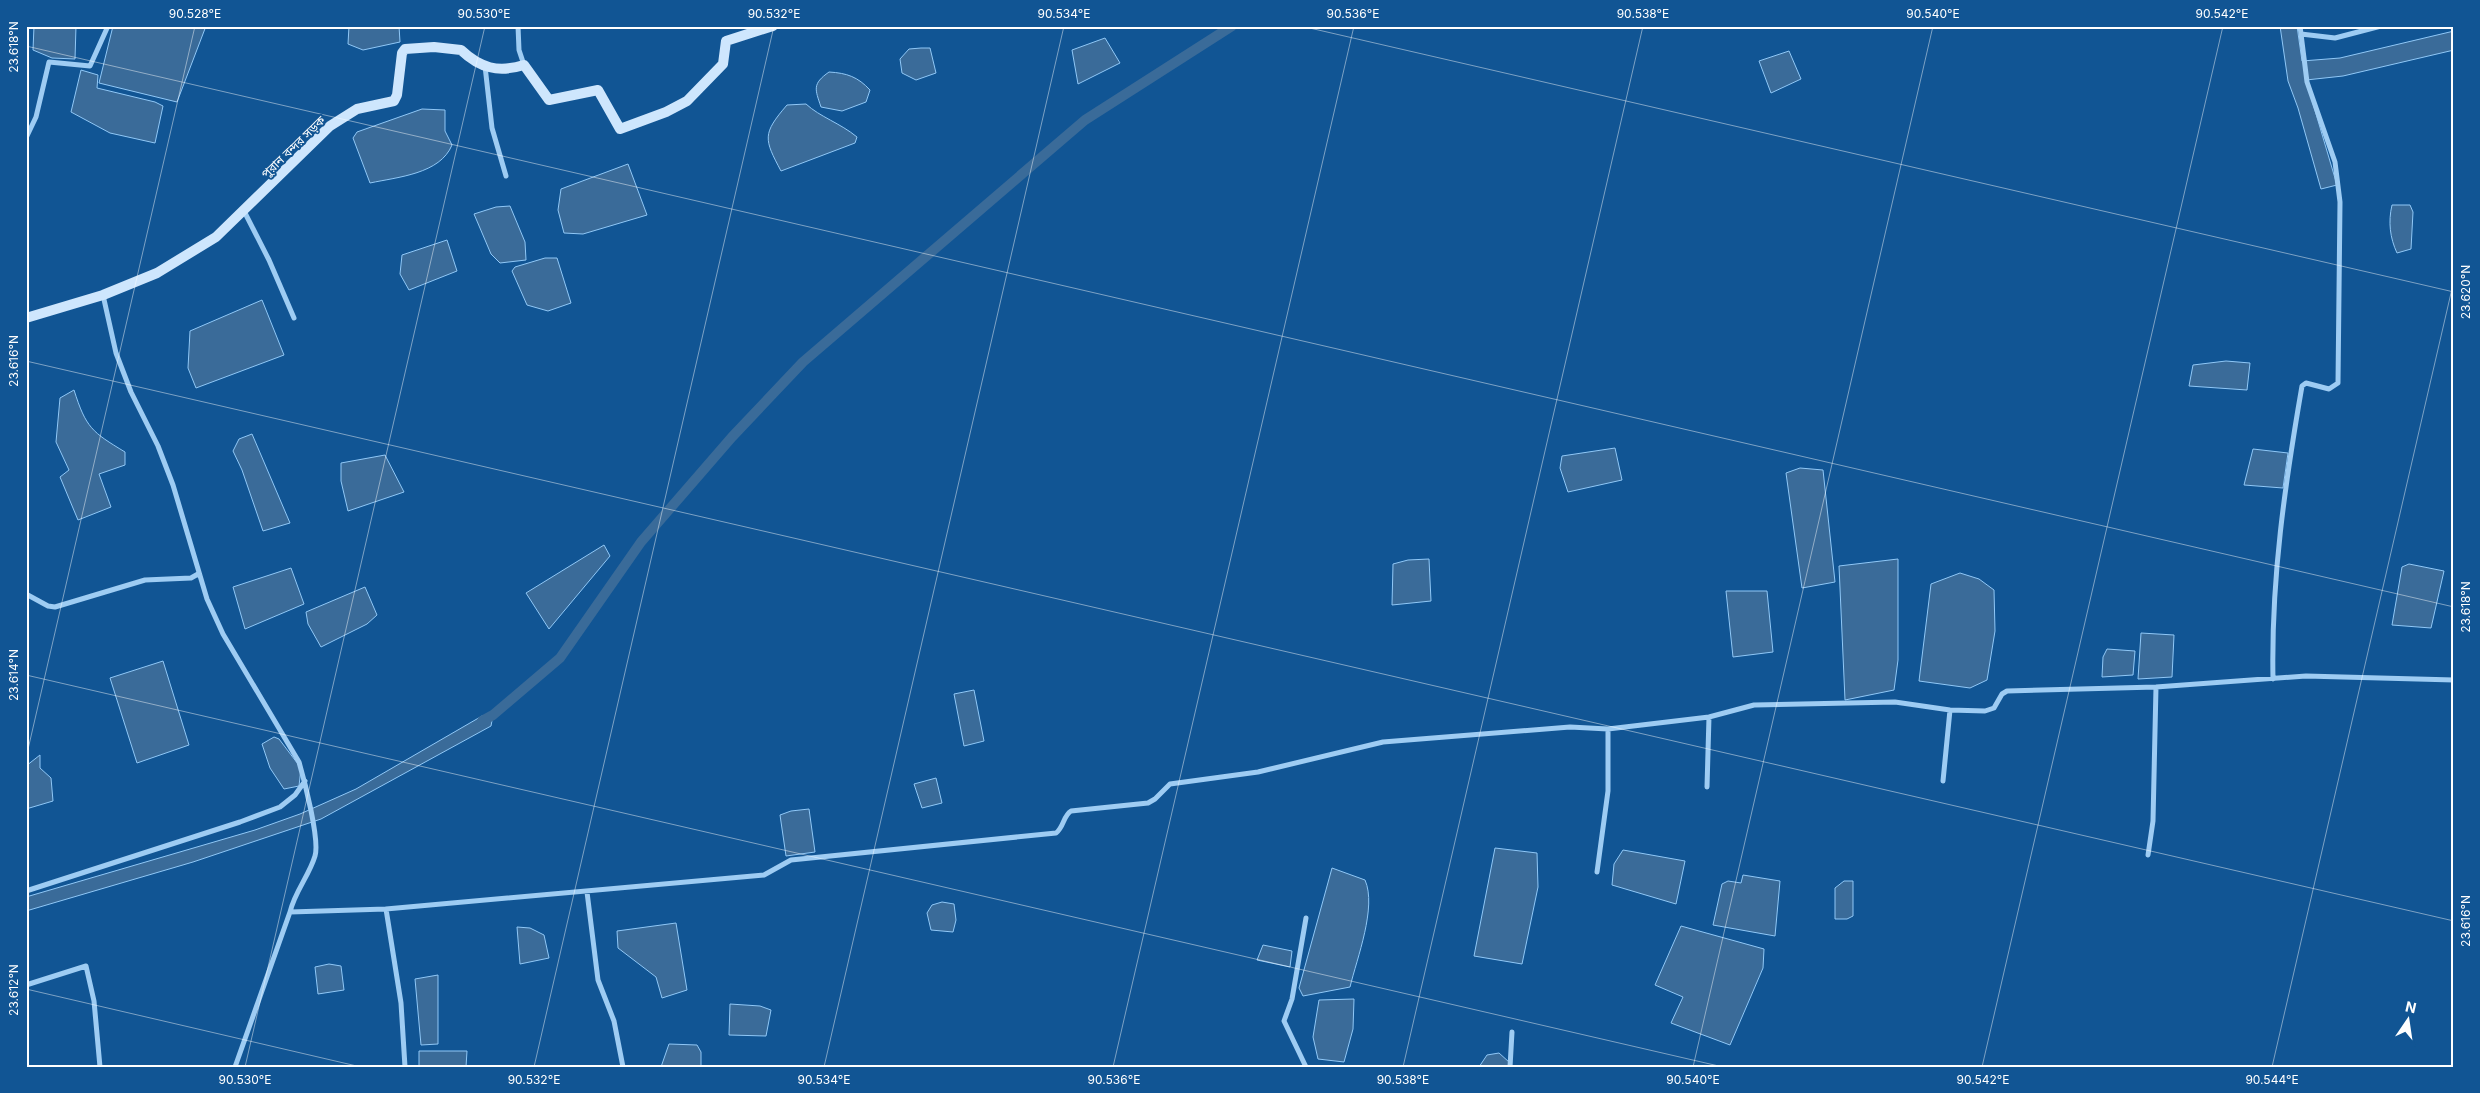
<svg xmlns="http://www.w3.org/2000/svg" width="2480" height="1093" font-family="Inter,'Noto Sans Bengali',sans-serif">
  <style>
    .water { fill: #3a6b99; stroke: #90c8f7 }
    .lines { fill: none; stroke-linecap: round; stroke-linejoin: round }
    .canal { stroke: #3a6b99; stroke-width: 10 }
    .street { stroke: #9eccf3; stroke-width: 5 }
    .secondary { stroke: #cee6fd; stroke-width: 10 }
    .ticks { fill: none; stroke: #fff; stroke-width: 1; stroke-opacity: 0.45 }
    .labels { text-anchor: middle; dominant-baseline: central; stroke-width: 4; stroke-linejoin: round; paint-order: stroke }
    .street-label { font-size: 12px; fill: #fff; stroke: #115594 }
    .neatline { fill: none; stroke: #fff; stroke-width: 2 }
    .ticks-label { font-size: 12px; text-anchor: middle; fill: #fff }
  </style>
  <rect width="100%" height="100%" fill="#115594"/>
  <path class="water" d="M34,26H76L75,59L52,58L33,50Z
    M113,26H206L177,102L99,83Z
    M349,26H399L400,42L363,50L348,44Z
    M2280,26H2297L2302,61L2340,58L2454,31V50L2343,76L2306,80L2337,185L2321,189L2298,108L2288,81Z
    M1105,38L1120,63L1078,84L1072,50Z
    M921,48H930L936,73L916,80L902,73L900,59L909,49Z
    M1789,51L1801,79L1771,93L1759,61Z
    M81,70L98,75L97,88L155,102L163,106L155,143L110,133L71,112Z
    M829,72C847,73 858,77 870,90L866,102L842,111L821,107C815,89 812,84 829,72Z
    M806,104C820,117 840,123 857,137L855,143L781,171C764,139 762,134 787,105Z
    M422,109L445,110V131L452,145C440,174 398,177 370,183L353,138L357,132Z
    M628,164L647,215L583,234L564,233L558,210L561,189Z
    M2392,205H2410L2413,212L2411,249L2397,253C2390,238 2388,222 2392,205Z
    M510,206L525,242L526,260L500,263L491,254L474,214L496,207Z
    M447,240L457,271L409,290L400,274L402,255Z
    M545,258H557L571,303L548,311L527,305L512,271L515,267Z
    M262,300L284,355L196,388L188,368L190,331Z
    M2226,361L2250,363L2247,390L2189,386L2193,365Z
    M74,390C86,428 92,432 125,452V465L99,474L111,507L78,520L60,477L69,470L56,442L60,398Z
    M252,434L290,523L263,531L242,470L233,451L239,439Z
    M1615,448L1622,480L1568,492L1560,468L1562,456Z
    M2253,449L2288,453L2283,488L2244,485Z
    M385,455L404,492L348,511L341,481V463Z
    M1800,468L1823,470L1835,582L1802,588L1786,473Z
    M604,545L610,556L549,629L526,593Z
    M1429,559L1431,601L1392,605L1393,564L1408,560Z
    M1898,559V660L1894,690L1845,700L1839,566Z
    M2409,564L2444,571L2431,628L2392,625L2402,567Z
    M291,568L304,604L245,629L233,587Z
    M1960,573L1979,579L1994,590L1995,631L1987,680L1970,688L1919,681L1931,584Z
    M365,587L377,615L367,624L321,647L308,624L306,612Z
    M1726,591H1767L1773,652L1733,657Z
    M2141,633L2174,635L2172,677L2138,679Z
    M2107,649L2135,651L2133,675L2102,677L2103,657Z
    M163,661L189,745L137,763L110,678Z
    M974,690L984,741L964,746L954,694Z
    M493,715L491,726L321,819L193,862L26,911V897L255,830L300,814L356,789L482,716Z
    M274,737L279,739L301,768L299,786L284,789L270,768L262,744Z
    M40,755V768L51,778L53,801L26,809V766Z
    M936,778L942,803L922,808L914,784Z
    M809,809L815,852L786,856L780,815L791,811Z
    M1495,848L1537,853L1538,887L1522,964L1474,956Z
    M1623,850L1685,861L1676,904L1612,885L1614,864Z
    M1332,868L1365,880C1377,907 1357,958 1350,987L1303,996L1299,988Z
    M1743,875L1780,881L1775,936L1713,925L1722,884L1728,881L1741,883Z
    M1844,881H1853V916L1847,919H1835V888Z
    M942,902L954,904L956,920L953,932L931,930L927,913L932,905Z
    M676,923L687,990L662,998L656,977L618,948L617,931Z
    M1681,926L1764,949L1763,968L1730,1045L1671,1023L1683,997L1655,985Z
    M517,927L530,928L544,935L549,958L520,964Z
    M1263,945L1292,951L1290,967L1257,960Z
    M329,964L341,966L344,990L318,994L315,967Z
    M438,975V1044L421,1045L415,979Z
    M1354,999L1353,1029L1344,1062L1318,1059L1313,1037L1319,1000Z
    M730,1004L760,1006L771,1010L766,1036L729,1035Z
    M669,1044L697,1045L701,1052V1067H661Z
    M419,1051H467L466,1067H419Z
    M1499,1053L1509,1062L1508,1067H1479L1487,1055Z"/>
  <g class="lines">
    <path class="canal" d="M482,721L493,715L560,658L641,542L732,437L803,362L1085,120L1232,26"/>
    <path class="street" d="M518,26L519,50L524,65
      M2301,34L2335,38L2381,26
      M485,66L492,128L506,176
      M26,138L36,117L49,62L90,66L108,26
      M244,211L269,260L294,318
      M103,295L116,353L131,392L158,446L173,485L207,599L223,634L299,762C304,779 320,840 315,856C309,876 295,891 290,912
      M26,594L48,606L55,607L145,580L191,578L198,574
      M2273,679C2271,579 2285,484 2302,386L2306,383L2329,389L2338,383L2340,202L2335,162L2307,82L2300,26
      M1943,781L1950,710
      M1707,787L1709,717
      M2148,855L2153,821L2156,687
      M1597,872L1608,791V729
      M26,891L240,822L280,807L295,795L305,781
      M587,892L598,980L614,1021L623,1067
      M386,909L401,1003L405,1067
      M1306,918L1292,999L1284,1021L1306,1067
      M26,985L86,966L94,1001L100,1067
      M235,1067L290,912L386,909L764,875L791,860L1056,833C1064,827 1063,816 1071,811L1148,803L1155,799L1170,784L1258,772L1383,742L1570,727L1608,729L1709,717L1754,705L1895,702L1950,710L1985,711L1994,708L2002,694L2007,691L2156,687L2306,676L2454,680
      M1510,1067L1512,1032"/>
    <path class="secondary" d="M26,318L103,295L157,273L216,237L330,126L357,109L394,101L397,95L402,53L405,49L434,47L461,50C480,68 498,73 524,65L549,100L598,90L620,129L666,112L687,101L723,64L726,41L773,26"/>
  </g>
  <path class="ticks" d="M1301,26L2454,292M26,46L2454,607M26,361L2454,921M26,675L1723,1067M26,758L195,26M26,989L361,1067M245,1067L485,26M534,1067L774,26M824,1067L1064,26M1113,1067L1354,26M1403,1067L1643,26M1693,1067L1933,26M1982,1067L2223,26M2272,1067L2454,280"/>
  <g class="labels">
    <g class="street-label">
      <text transform="translate(293 147) rotate(-44)">পুরান বন্দর সড়ক</text>
    </g>
  </g>
  <rect width="2480" height="1093" fill="none" stroke="#115594" stroke-width="55"/>
  <g transform="translate(2408 1020) rotate(13)" stroke="#115594" stroke-width="4" paint-order="stroke">
  <path d="M0-4L9 19L0 12L-9 19Z" fill="#ffffff"/>
  <text y="-8" font-size="14" font-weight="bold" text-anchor="middle" fill="#ffffff">N</text>
  </g>
  <rect x="28" y="28" width="2424" height="1038" class="neatline"/>
  <g class="ticks-label">
    <text x="195" y="18">90.528°E</text>
    <text x="484" y="18">90.530°E</text>
    <text x="774" y="18">90.532°E</text>
    <text x="1064" y="18">90.534°E</text>
    <text x="1353" y="18">90.536°E</text>
    <text x="1643" y="18">90.538°E</text>
    <text x="1933" y="18">90.540°E</text>
    <text x="2222" y="18">90.542°E</text>
    <text transform="translate(14 47) rotate(-90)" y="4">23.618°N</text>
    <text transform="translate(2466 292) rotate(-90)" y="4">23.620°N</text>
    <text transform="translate(14 361) rotate(-90)" y="4">23.616°N</text>
    <text transform="translate(2466 607) rotate(-90)" y="4">23.618°N</text>
    <text transform="translate(14 675) rotate(-90)" y="4">23.614°N</text>
    <text transform="translate(2466 921) rotate(-90)" y="4">23.616°N</text>
    <text transform="translate(14 990) rotate(-90)" y="4">23.612°N</text>
    <text x="245" y="1084">90.530°E</text>
    <text x="534" y="1084">90.532°E</text>
    <text x="824" y="1084">90.534°E</text>
    <text x="1114" y="1084">90.536°E</text>
    <text x="1403" y="1084">90.538°E</text>
    <text x="1693" y="1084">90.540°E</text>
    <text x="1983" y="1084">90.542°E</text>
    <text x="2272" y="1084">90.544°E</text>
  </g>
</svg>
